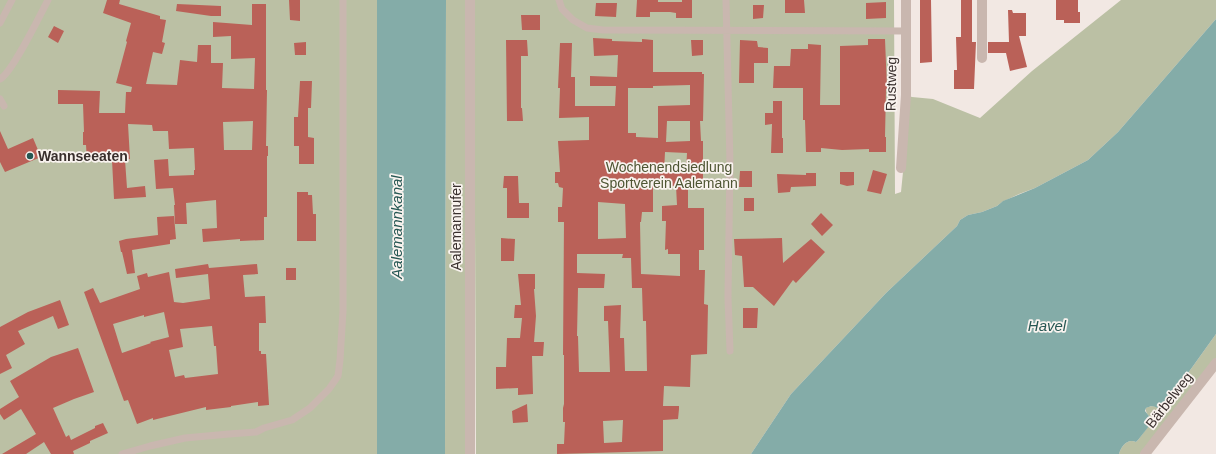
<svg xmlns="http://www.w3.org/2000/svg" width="1216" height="454" font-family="Arial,sans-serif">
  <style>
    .green { fill: #bbc0a4 }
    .water { fill: #84aca8 }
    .building { fill: #ba6158; fill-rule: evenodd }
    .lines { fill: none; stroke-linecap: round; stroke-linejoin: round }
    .service { stroke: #c9b7af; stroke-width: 7 }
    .minor { stroke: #c9b7af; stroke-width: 10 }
    .tertiary { stroke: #c9b7af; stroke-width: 10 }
    .poi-dot { fill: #265753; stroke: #f9f3ef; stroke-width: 1.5 }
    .labels { text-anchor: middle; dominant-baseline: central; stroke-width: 3.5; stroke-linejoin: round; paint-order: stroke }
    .street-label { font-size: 14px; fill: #392f2d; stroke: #f9f3ef }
    .poi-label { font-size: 14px; font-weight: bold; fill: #392f2d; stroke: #f9f3ef; text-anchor: start }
    .park-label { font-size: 14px; fill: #4e5533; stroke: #f9f3ef }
    .water-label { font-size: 15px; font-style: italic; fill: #265753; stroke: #f9f3ef }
  </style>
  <rect width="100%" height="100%" fill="#f2e8e3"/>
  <path class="green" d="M0,0H377V454H0Z
    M446,0H470V454H445Z
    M474,0H894L895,194L901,192L904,162L906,95L912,97L933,99L980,118L1032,71L1121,0H1216V19L1118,132L1088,160L1035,188L1019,194L1002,202L997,206L982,212L968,215L960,220L957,226L886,293L791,394L751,454H476Z
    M1216,334V358L1140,454H1119C1121,447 1127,438 1136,442L1138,440L1153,420C1149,416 1145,413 1146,408C1151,405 1156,407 1162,406L1164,402L1169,398L1173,394Z"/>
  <path class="water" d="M377,0H446L445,454H377Z
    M1216,19V334L1173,394L1169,398L1164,402L1163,405L1161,409C1155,408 1154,404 1146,408L1145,411L1153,421L1138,440L1136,442C1127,438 1121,447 1119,454H751L791,394L886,293L957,226L960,220L968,215L982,212L997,206L1003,201L1035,188L1088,160L1118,132Z"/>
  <path class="building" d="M107,0H120L119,4L160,16V19L166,20L162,42L165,43L162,54L153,52L146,84L177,85L180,60L197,62L198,45H211V63H223L222,88L254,89L255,58L231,59V36L213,37V22L252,25V4H266V90H267L266,146H268V156H267V217H264V240L240,241V239L203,242L202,229L217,228L216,200L186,203L187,224H175L174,205H175L173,188L156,189L154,160L168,159L169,176L194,175V170H195L194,148L169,149L168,131H153L152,125L128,124L130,159L125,160L127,188L145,186L146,197L114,199L112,160L87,161L86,145H83V132H84L83,104H58V90L100,91L99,113H125L126,92H131L132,87L116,83L127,42L126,41L131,23L103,13ZM253,121L252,150H224L223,122Z
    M289,0H300V21L290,20Z
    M637,0H658V2H682V0H692V18H676V13L670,12H650V17H636Z
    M785,0H804L805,13H785Z
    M920,0H931L932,62L920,63Z
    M961,0H972V42H976L974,89H954V70H957L956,37H961Z
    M1056,0H1078V12H1080V23H1064V20H1056Z
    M886,2V18L866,19V3Z
    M596,3H617L616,17L595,16Z
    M177,4L221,6V16H211L176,11Z
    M753,5H764L763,18L753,19Z
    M1008,10H1012L1013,13H1026V36H1019L1027,67L1010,71L1006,53H988V42H1009Z
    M521,15H540V30H522Z
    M54,26L64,31L58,43L48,37Z
    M593,38L612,39V41L642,42V39L653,40V72H702V74H704L703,121H700L701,141H703V187L688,188V208H704V250H699V270H705L704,304L708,305L707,354L691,355L690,387L664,386L663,406H679V409L678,419L663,420V451L557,454V444H564L565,422H563V408L564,404V355H563L564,222H558V207H562L563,188L559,187L558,183H555V172H560L558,141L589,140V117L559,118L560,88H558L560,43H572L571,77H575V106H615L616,86H590V76L617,77L618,55L594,56ZM690,85V105L658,106V138L636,137V133H628V88H653V86ZM667,121H690V141L666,142ZM665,152L687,153L686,172H664ZM653,186H676L677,205L662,206V221H666L665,250L668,249V254H680V276L641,274L640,222H641L642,212H653ZM598,202L625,204L626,238L598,239ZM577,254H623L622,258H631L632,288H642L643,321H646L647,371H625L624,338H620L621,305L604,306V321H608L610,372H579L578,336H577L578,288H604L605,274L577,273ZM623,420L622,442L604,443L603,421Z
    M868,39H885L887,89H886L885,137H886V152H869V149L842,150L821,148V152H806L805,120H803V88H773L774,66H790L791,49H808V44L821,45L820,105H840V46L868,45Z
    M506,40H527L528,56H521V108H522L523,121H507Z
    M691,40H703V55L692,56Z
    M740,40L757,41L758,47L768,48V63H754V83H739Z
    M306,42V55H295L294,43Z
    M300,81H312L311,108H308V137L314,138V164H299V146H294V117H298Z
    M773,101H782V138H783V153H771L772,124L765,125V113H773Z
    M0,131L8,149L33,138L41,157L5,172L0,162Z
    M873,170L887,174L881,194L867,191Z
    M740,171H752V187H739Z
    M840,172H854V185L847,186L840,184Z
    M806,173H816V186L791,187L790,192L778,193L777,174L806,175Z
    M504,176H518L519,203H529V218H507V188H503Z
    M297,192H308V195H312L313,214H316V241H297Z
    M744,198H754V211H744Z
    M821,213L833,225L822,236L811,224Z
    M174,216L176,239L170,240V244L132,250L135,273L127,274L122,252H121L119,241L126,239L158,235L157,217Z
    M501,238L515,239L514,261H501Z
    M782,238L783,263L811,239L825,252L796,283L793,280L774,306L753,287H744L742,256L735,255L734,239Z
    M208,264L209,268L257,264L258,274L243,275L245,297L265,296L266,323H259V351H261V354H266L269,405L258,406V402L231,406V407L206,410V407L153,420V418L137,424L128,400L124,401L84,292L93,288L100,303L140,289L137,276L147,273L148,277L169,272L174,302L183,303L210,299L208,274L176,278L175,269ZM164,312L169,337L150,342L151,343L122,353L113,324L144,315V317ZM212,326L214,346H216L218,374L185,378L184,375L175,377L169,350L183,347L180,329Z
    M286,268H296V280H286Z
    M518,274H535V289H534L536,316L534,342H544L543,356H532L533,394L518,395V388L496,389V367H506L507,338H520L522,318H514L515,305H521Z
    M60,300L69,325L58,329L53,316L18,331L25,344L6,355L12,368L0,374V327L28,312Z
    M743,308H758L757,328H743Z
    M78,348L94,392L74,399L53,408L66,437L69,435L71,440L95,428V426L103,423L108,433L90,441V443L73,451L74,454H51L44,442L26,454H2L36,434L21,409L4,420L0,414V409L19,397L10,381L51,357Z
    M527,404L528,422L513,423L512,411Z"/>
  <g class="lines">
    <path class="service" d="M559,0L562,9L573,20L587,28L603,30L906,31
      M726,0L730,164L728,297L730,351
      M0,23L12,0
      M0,79C12,73 40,15 48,0
      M0,99L4,106
      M122,454L150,446L185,438L229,434L256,432L264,428L292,420L310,408L329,389L338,376L340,360L343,311V0"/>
    <path class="minor" d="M982,58V0
      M901,168L906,95V0
      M1145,454L1216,363"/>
    <path class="tertiary" d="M470,0V454"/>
  </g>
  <circle class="poi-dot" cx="30" cy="156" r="4"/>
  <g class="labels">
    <g class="street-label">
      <text transform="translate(891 84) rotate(-89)">Rustweg</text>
      <text transform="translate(456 227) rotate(-90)">Aalemannufer</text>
      <text transform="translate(1169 400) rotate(-52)">Bärbelweg</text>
    </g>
    <g class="poi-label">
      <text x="38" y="156">Wannseeaten</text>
    </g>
    <g class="park-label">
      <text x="669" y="167">Wochenendsiedlung<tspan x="669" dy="16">Sportverein Aalemann</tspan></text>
    </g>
    <g class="water-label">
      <text transform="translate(396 227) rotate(-90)">Aalemannkanal</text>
      <text x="1047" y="325">Havel</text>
    </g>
  </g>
</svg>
